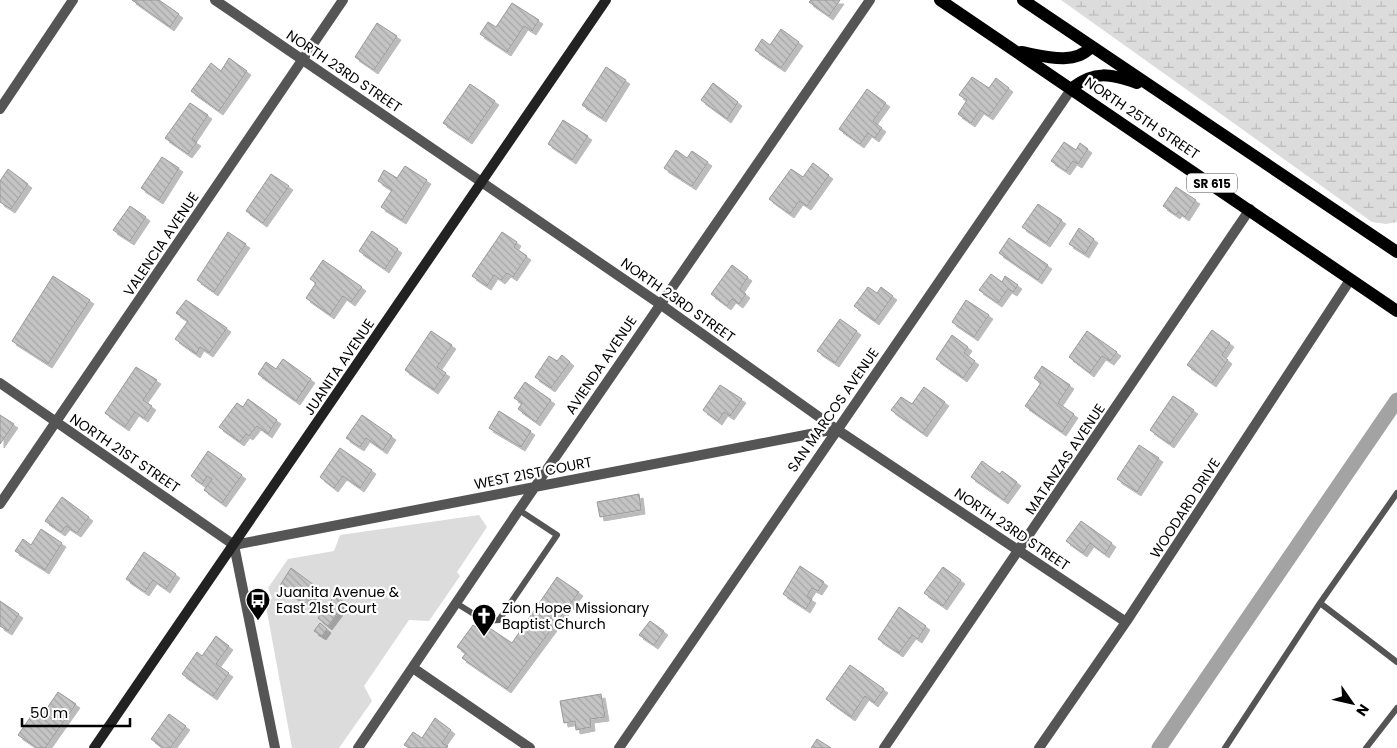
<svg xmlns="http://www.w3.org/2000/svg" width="1397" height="748" font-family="Poppins,sans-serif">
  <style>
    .wetland { fill: url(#wetland-marsh) }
    .green { fill: #dcdcdc }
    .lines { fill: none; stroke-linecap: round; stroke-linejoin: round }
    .canal { stroke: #a3a3a3; stroke-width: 15 }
    .building { fill: url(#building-back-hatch); stroke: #999; filter: url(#shadow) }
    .lane { stroke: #555; stroke-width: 6 }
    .street { stroke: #555; stroke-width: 10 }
    .secondary { stroke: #222; stroke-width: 10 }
    .primary { stroke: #000; stroke-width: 12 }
    .labels { text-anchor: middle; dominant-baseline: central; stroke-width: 4.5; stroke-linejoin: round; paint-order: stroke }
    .shield { fill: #fff; stroke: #4c4c4c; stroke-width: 1 }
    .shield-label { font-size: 12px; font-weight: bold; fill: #000 }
    .street-label { font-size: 14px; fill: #000; stroke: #fff }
    .poi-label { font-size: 14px; fill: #000; stroke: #fff; text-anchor: start }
  </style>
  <defs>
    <pattern id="wetland-marsh" width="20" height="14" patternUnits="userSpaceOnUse" patternTransform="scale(1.25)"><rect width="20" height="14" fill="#dcdcdc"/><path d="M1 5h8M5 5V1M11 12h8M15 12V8" fill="none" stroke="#bbb"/></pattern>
    <pattern id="building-back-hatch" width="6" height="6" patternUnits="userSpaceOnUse" patternTransform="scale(1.25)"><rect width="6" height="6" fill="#c4c4c4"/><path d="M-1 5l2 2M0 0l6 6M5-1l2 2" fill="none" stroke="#a7a7a7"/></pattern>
    <filter id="shadow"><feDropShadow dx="4" dy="4" stdDeviation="0" flood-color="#0004"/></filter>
  </defs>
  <rect width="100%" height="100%" fill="#fff"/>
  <path class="wetland" d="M1061,0H1397V222L1386,224L1372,222Z"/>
  <path class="green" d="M479,515L487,527L457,572L460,576L429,621L409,620L364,686L372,701L339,748H292L266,606L272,598L268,588L288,559L334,551L340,535Z"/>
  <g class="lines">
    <path class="canal" d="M1159,748L1397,400"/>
  </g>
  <path class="building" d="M132,0H159L179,14L170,27Z
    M811,0H840L829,16L809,2Z
    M512,3L539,20L532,31L524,26L507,52L480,34L488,22L496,27Z
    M377,23L397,36L374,70L355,57Z
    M781,29L799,42L781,68L755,50L762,39L770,45Z
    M229,58L247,71L219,111L191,91L211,63L221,71Z
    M606,67L626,80L602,118L582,105Z
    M972,77L989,88L996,78L1009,88L989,116L980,110L971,123L958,114L967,100L959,95Z
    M713,83L738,102L727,119L701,100Z
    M470,84L495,101L468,140L443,123Z
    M867,89L886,103L873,121L882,128L875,138L868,133L860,144L839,129Z
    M190,103L208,115L192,139L197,142L188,154L165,138Z
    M563,120L588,136L572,160L548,144Z
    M1064,142L1076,150L1080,143L1088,149L1078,164L1073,161L1066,171L1051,161Z
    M676,150L687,158L692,151L708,162L692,186L664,168Z
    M162,157L179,168L159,200L141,188Z
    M813,163L829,175L807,206L799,201L790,214L769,199L791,169L803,177Z
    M405,166L427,180L402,220L381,207L392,190L378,181L384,170L397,178Z
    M8,169L28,184L11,209L0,202V181Z
    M271,174L289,186L263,223L246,211Z
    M1176,187L1196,200L1185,217L1178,212L1176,215L1163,206Z
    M1038,204L1062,220L1046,243L1022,227Z
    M130,206L146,217L130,241L113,230Z
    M1079,228L1094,239L1085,254L1069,244Z
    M372,231L398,249L385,269L359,251Z
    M228,232L246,244L214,292L197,280Z
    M502,232L517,242L514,247L527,256L513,277L507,273L501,280L494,275L487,286L472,276Z
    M1009,238L1048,265L1038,280L999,253Z
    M323,260L362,287L351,302L343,296L330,315L306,298L316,283L310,279Z
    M732,265L748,277L740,289L746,294L739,304L732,299L727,306L711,294Z
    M991,274L1002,282L1005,276L1018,285L1013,292L1008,289L998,303L979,290Z
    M53,276L90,300L48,364L12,341Z
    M868,287L877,293L881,287L893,296L875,321L854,306Z
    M186,300L227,328L209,353L200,347L196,354L175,339L188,321L176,313Z
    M966,300L989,315L974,337L952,322Z
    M840,319L857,331L835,363L817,351Z
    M1212,330L1230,343L1222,355L1228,360L1212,383L1187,365Z
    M431,331L452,345L437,367L446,373L434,390L405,370Z
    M1087,331L1117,352L1110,361L1102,356L1090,373L1069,357Z
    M952,335L968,347L964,353L975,361L963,378L936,359Z
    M562,355L570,362L551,388L535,377L549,356L557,361Z
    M283,359L311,379L296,401L258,374L266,362L276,369Z
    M1042,366L1070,385L1058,403L1074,414L1062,432L1025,406L1041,383L1034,378Z
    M136,367L157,380L143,400L152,406L144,418L135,412L125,427L105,413Z
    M525,382L551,400L536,422L518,409L522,403L514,398Z
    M720,385L742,399L730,416L724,412L718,421L703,410Z
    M924,387L945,402L923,433L891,410L901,397L912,404Z
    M1173,396L1194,410L1170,444L1150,430Z
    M248,399L277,420L268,434L257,426L249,436L246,434L240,442L219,427L237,403L243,407Z
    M499,411L531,431L521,447L489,428Z
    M0,415L14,424L0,444Z
    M362,415L392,436L383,450L366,438L360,447L346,438Z
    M1139,445L1159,458L1137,492L1117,479Z
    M340,448L372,470L360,488L343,476L334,488L320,477Z
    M208,451L242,475L222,503L204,490L212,479L207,476L202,484L191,476Z
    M982,461L1000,474L1002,471L1017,482L1004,500L971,477Z
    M639,494L641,510L600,517L597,502Z
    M62,497L89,517L77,533L66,526L61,532L45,521Z
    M1081,521L1112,543L1105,554L1090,543L1083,553L1066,541Z
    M41,529L62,543L45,570L15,551L23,539L31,545Z
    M144,552L176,574L166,589L153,580L145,592L126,579Z
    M800,566L824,582L818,591L812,588L807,596L812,599L806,609L783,594Z
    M943,567L961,580L943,606L924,593Z
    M291,568L318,588L307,604L279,587Z
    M557,577L579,592L507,689L462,658L466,653L457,647L473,625L481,630L485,625L512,643Z
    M335,595L345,603L328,626L318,618Z
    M0,601L19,614L8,631L0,626Z
    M899,607L926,626L918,639L912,635L899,653L878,639Z
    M650,621L664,631L654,645L639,635Z
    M320,623L327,629L322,636L314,631Z
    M216,636L229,646L216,664L229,673L213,696L182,674L197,652L202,656Z
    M850,665L884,689L874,703L865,696L851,717L826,699Z
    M58,692L76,704L45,748H37L18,735L36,709L43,714Z
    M601,694L605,717L590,719L591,727L576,730L575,721L564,723L560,701Z
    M169,714L186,726L170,748H163L151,739Z
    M435,718L451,730L442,743L448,746L446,748H409L404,745L413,732L422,738Z
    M817,739L831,748H811Z"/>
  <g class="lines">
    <path class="lane" d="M456,603L485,621L499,620L557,535L519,510
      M1320,603L1397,662
      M1225,748L1320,603L1397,493
      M1366,748L1397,708"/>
    <path class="street" d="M215,0L660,304L836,429L1126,622
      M0,109L73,0
      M0,383L234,545
      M0,504L343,0
      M234,545L836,429
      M234,545L275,748
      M413,668L530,748
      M358,748L519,510L870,0
      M619,748L1072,88
      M884,748L1250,209
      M1039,748L1126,622L1350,280"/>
    <path class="secondary" d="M94,748L606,0"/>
    <path class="primary" d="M940,0L1397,311
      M1023,0L1397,252
      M1021,52C1044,56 1074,66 1091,47
      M1072,88C1095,70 1110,74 1137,83"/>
  </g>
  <defs>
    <symbol id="bus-pin" viewBox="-11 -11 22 30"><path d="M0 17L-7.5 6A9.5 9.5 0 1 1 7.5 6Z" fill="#000" stroke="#fff"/><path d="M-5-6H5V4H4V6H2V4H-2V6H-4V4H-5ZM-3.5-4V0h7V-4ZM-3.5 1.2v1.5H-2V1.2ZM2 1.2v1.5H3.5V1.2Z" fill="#fff"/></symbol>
    <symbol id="church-pin" viewBox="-11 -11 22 30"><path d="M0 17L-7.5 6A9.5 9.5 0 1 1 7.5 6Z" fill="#000" stroke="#fff"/><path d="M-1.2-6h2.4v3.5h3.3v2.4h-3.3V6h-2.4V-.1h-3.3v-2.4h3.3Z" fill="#fff"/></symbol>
  </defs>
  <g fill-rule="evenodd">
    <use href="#bus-pin" x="244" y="586" width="28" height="38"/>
    <use href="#church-pin" x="470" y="602" width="28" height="38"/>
  </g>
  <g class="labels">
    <rect class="shield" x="1187" y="173.5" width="50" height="19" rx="4"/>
    <g class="shield-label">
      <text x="1212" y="183">SR 615</text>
    </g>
    <g class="street-label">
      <text transform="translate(344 71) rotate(34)">NORTH 23RD STREET</text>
      <text transform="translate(1142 118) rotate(34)">NORTH 25TH STREET</text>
      <text transform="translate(161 244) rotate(-56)">VALENCIA AVENUE</text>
      <text transform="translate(678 300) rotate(35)">NORTH 23RD STREET</text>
      <text transform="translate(601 365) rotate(-56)">AVIENDA AVENUE</text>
      <text transform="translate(339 367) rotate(-56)">JUANITA AVENUE</text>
      <text transform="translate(833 410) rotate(-55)">SAN MARCOS AVENUE</text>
      <text transform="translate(125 453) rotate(34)">NORTH 21ST STREET</text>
      <text transform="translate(1065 459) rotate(-56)">MATANZAS AVENUE</text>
      <text transform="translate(533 473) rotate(-11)">WEST 21ST COURT</text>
      <text transform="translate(1185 508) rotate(-57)">WOODARD DRIVE</text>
      <text transform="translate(1012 529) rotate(34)">NORTH 23RD STREET</text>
    </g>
    <g class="poi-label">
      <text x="276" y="592">Juanita Avenue &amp;<tspan x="276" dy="16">East 21st Court</tspan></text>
      <text x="502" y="608">Zion Hope Missionary<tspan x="502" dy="16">Baptist Church</tspan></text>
    </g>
  </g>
  <g transform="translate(1352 703) rotate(124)" stroke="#ffffff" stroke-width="4" paint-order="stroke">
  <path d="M0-4L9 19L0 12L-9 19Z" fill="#000000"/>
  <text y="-8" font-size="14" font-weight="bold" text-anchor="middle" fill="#000000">N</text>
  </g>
  <path d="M22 718v8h108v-8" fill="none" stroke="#000000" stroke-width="2.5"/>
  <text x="30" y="718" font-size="15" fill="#000000" stroke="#ffffff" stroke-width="4" paint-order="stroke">50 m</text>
</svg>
